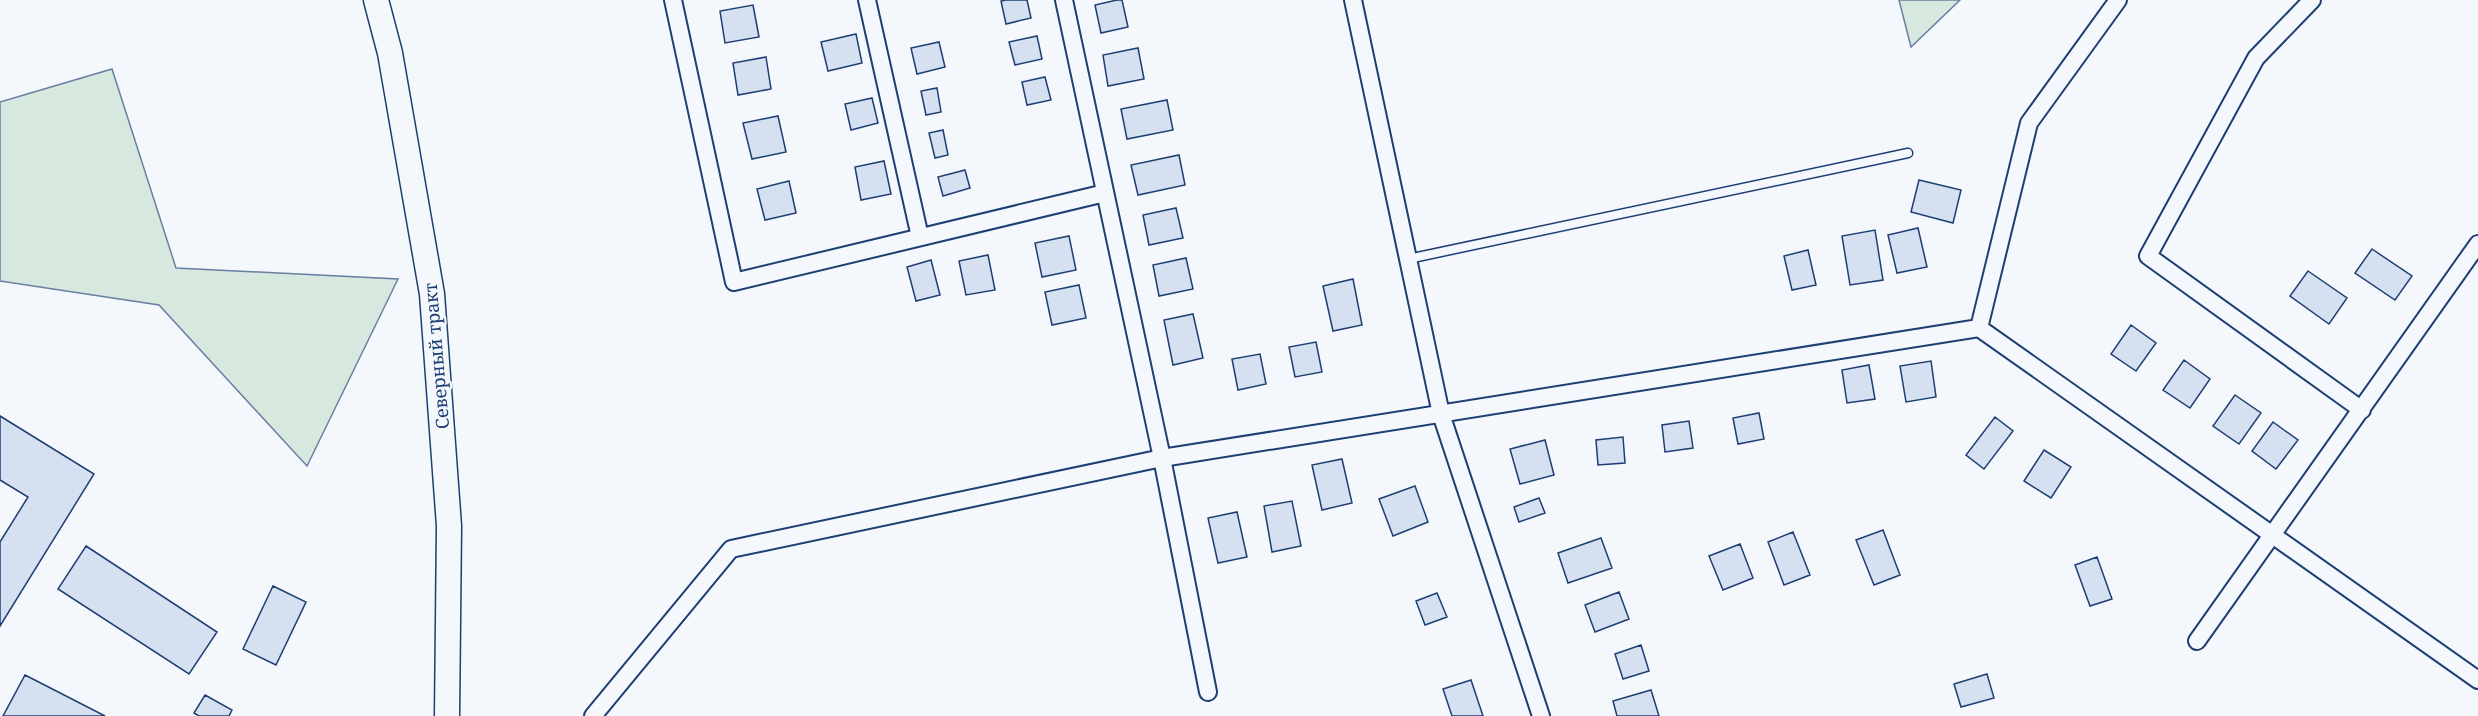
<svg xmlns="http://www.w3.org/2000/svg" width="2478" height="716" font-family="'Noto Serif',serif">
  <style>
    .green { fill: #d7e8df; stroke: #687fa3; stroke-width: 1.5 }
    .building { fill: #d5e0f0; stroke: #1d3f73; stroke-width: 1.5 }
    .lines { fill: none; stroke-linecap: round; stroke-linejoin: round }
    .service-casing { stroke: #1d3f73; stroke-width: 11 }
    .minor-casing { stroke: #1d3f73; stroke-width: 20 }
    .secondary-casing { stroke: #1d3f73; stroke-width: 27 }
    .service { stroke: #f4f7fb; stroke-width: 8 }
    .minor { stroke: #f4f7fb; stroke-width: 16 }
    .secondary { stroke: #f4f7fb; stroke-width: 24 }
    .labels { text-anchor: middle; dominant-baseline: central; stroke-width: 4.5; stroke-linejoin: round; paint-order: stroke }
    .street-label { font-size: 18px; fill: #1d3f73; stroke: #f4f7fb }
  </style>
  <rect width="100%" height="100%" fill="#f4f7fb"/>
  <path class="green" d="M1899,0H1960L1911,47Z
    M112,69L176,268L398,279L307,466L159,305L0,281V102Z"/>
  <path class="building" d="M1006,0H1027L1031,18L1006,24L1001,1Z
    M1117,0H1122L1128,27L1101,33L1095,5Z
    M753,5L759,37L725,43L720,11Z
    M856,34L862,63L828,71L821,42Z
    M1037,36L1042,59L1015,65L1009,42Z
    M939,42L945,67L917,74L911,48Z
    M1138,48L1144,79L1108,86L1103,55Z
    M766,57L771,89L738,95L733,63Z
    M1045,77L1051,100L1027,105L1022,82Z
    M937,88L941,112L926,115L921,91Z
    M872,98L878,123L851,130L845,104Z
    M1167,100L1173,130L1127,139L1121,109Z
    M778,116L786,152L752,159L743,123Z
    M943,130L948,155L935,158L929,133Z
    M1179,155L1185,185L1138,195L1131,165Z
    M884,161L891,194L861,200L855,167Z
    M965,170L970,188L943,196L938,177Z
    M1919,180L1961,190L1953,223L1911,212Z
    M789,181L796,213L765,220L757,189Z
    M1176,208L1183,238L1149,245L1143,215Z
    M1918,228L1927,267L1897,273L1888,235Z
    M1875,230L1883,280L1850,285L1842,236Z
    M1069,236L1076,270L1042,277L1035,243Z
    M2372,249L2412,276L2395,300L2355,273Z
    M1808,250L1816,285L1792,290L1784,256Z
    M988,255L995,290L966,295L959,261Z
    M1186,258L1193,289L1159,296L1153,265Z
    M931,260L940,295L916,301L907,267Z
    M2308,271L2347,298L2329,324L2290,296Z
    M1353,279L1362,325L1333,331L1323,286Z
    M1079,285L1086,318L1052,325L1045,292Z
    M1193,314L1203,358L1173,365L1164,320Z
    M2131,325L2156,343L2136,371L2111,354Z
    M1316,342L1322,372L1295,377L1289,347Z
    M1260,354L1266,384L1238,390L1232,359Z
    M2184,360L2210,379L2190,408L2163,390Z
    M1931,361L1936,397L1906,402L1900,366Z
    M1869,365L1875,399L1847,403L1842,370Z
    M2235,395L2261,413L2239,444L2213,426Z
    M1759,413L1764,439L1738,444L1733,418Z
    M0,416L94,474L0,626V542L28,497L0,480Z
    M1995,417L2013,431L1984,469L1966,455Z
    M1689,421L1693,448L1665,452L1662,425Z
    M2273,422L2298,440L2276,469L2252,451Z
    M1623,437L1625,463L1598,465L1596,440Z
    M1545,440L1554,475L1520,484L1510,449Z
    M2044,450L2071,467L2051,498L2024,481Z
    M1342,459L1352,503L1322,510L1312,465Z
    M1415,486L1428,522L1393,536L1379,499Z
    M1539,498L1545,513L1519,522L1514,507Z
    M1292,501L1301,546L1272,552L1264,506Z
    M1237,512L1247,557L1218,563L1208,518Z
    M1883,530L1900,575L1874,585L1856,540Z
    M1793,532L1810,575L1784,585L1768,542Z
    M1601,538L1612,568L1568,583L1558,553Z
    M1740,544L1753,578L1723,590L1709,556Z
    M86,546L217,632L189,674L58,589Z
    M2097,557L2112,599L2090,606L2075,565Z
    M273,586L306,602L276,665L243,649Z
    M1619,592L1629,619L1595,632L1585,605Z
    M1437,593L1447,617L1425,625L1416,601Z
    M1641,645L1649,671L1623,679L1615,654Z
    M1987,674L1994,698L1961,707L1954,684Z
    M25,675L105,716H3Z
    M1471,680L1483,716H1452L1443,689Z
    M1651,690L1659,716H1617L1613,701Z
    M205,695L232,710L229,716H199L194,713Z"/>
  <g class="lines">
    <defs>
      <path id="service" d="M1408,259L1908,153"/>
      <path id="minor" d="M673,0L734,282L1105,193
        M867,0L920,237
        M1064,0L1162,458L1208,692
        M1353,0L1441,414L1541,716
        M2312,0L2256,58L2148,256L2362,410
        M1979,328L2478,680
        M2197,641L2478,244
        M593,716L731,549L1162,458L1979,328L2029,123L2118,0"/>
      <path id="secondary" d="M376,0L390,53L432,294L449,526L447,716"/>
    </defs>
    <use href="#service" class="service-casing"/>
    <use href="#minor" class="minor-casing"/>
    <use href="#secondary" class="secondary-casing"/>
    <use href="#service" class="service"/>
    <use href="#minor" class="minor"/>
    <use href="#secondary" class="secondary"/>
  </g>
  <g class="labels">
    <g class="street-label">
      <text transform="translate(436 356) rotate(-95)">Северный тракт</text>
    </g>
  </g>
</svg>
